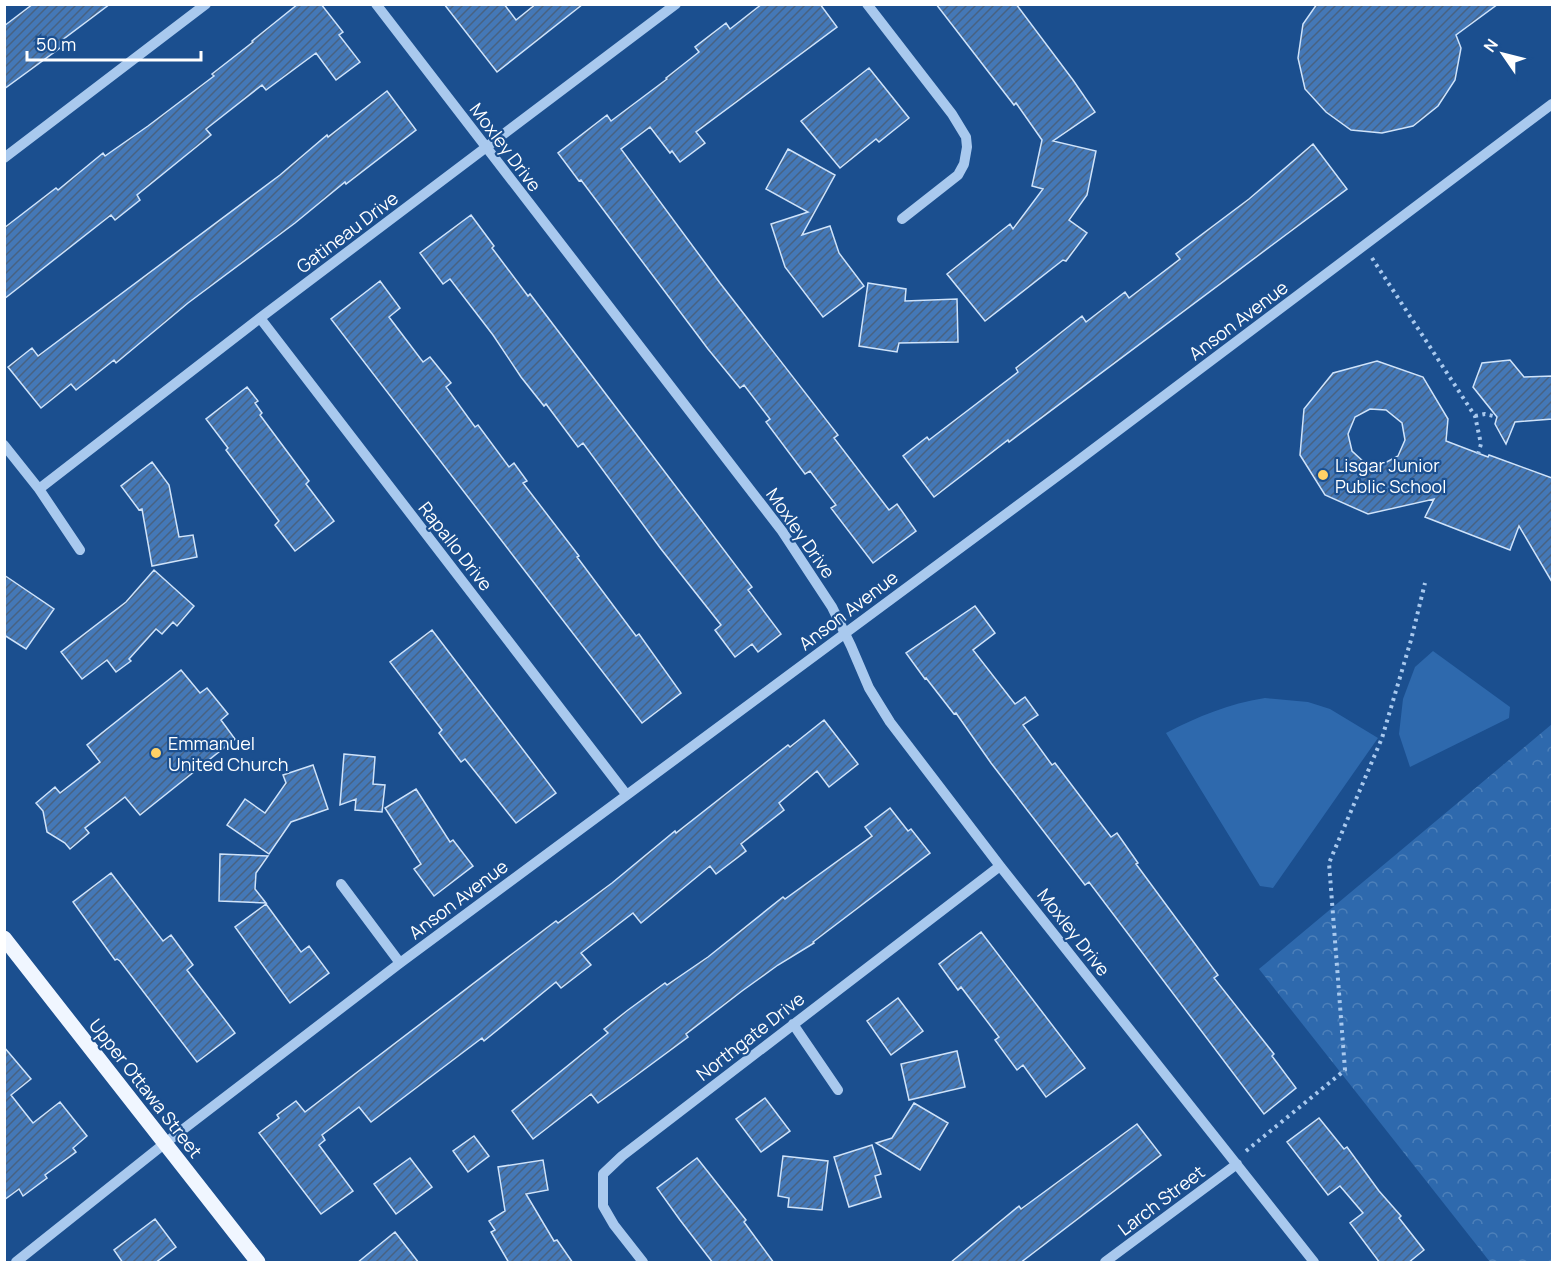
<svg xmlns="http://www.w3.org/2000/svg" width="1557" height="1267" font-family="Manrope,sans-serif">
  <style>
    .grass { fill: #2e69ad }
    .park { fill: url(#park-crowns) }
    .building { fill: url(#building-hatch); stroke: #cfe3fa; stroke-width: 1.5; fill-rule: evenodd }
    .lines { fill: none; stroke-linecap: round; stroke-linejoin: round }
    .path { stroke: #a9c9ee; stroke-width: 4; stroke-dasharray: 3 4.5; stroke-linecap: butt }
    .minor { stroke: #a9c9ee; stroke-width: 10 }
    .major { stroke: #f0f6ff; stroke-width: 15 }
    .poi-dot { fill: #ffd166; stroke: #1b4f8f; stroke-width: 2 }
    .labels { text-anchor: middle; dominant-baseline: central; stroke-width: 4.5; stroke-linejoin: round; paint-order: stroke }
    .street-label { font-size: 18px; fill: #fff; stroke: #1b4f8f }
    .poi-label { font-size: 18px; fill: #fff; stroke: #1b4f8f; text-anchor: start }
  </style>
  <defs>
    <pattern id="park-crowns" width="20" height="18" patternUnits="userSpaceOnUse" patternTransform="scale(1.5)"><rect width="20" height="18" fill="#2e69ad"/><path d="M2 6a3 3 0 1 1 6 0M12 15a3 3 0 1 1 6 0" fill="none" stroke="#4d80b9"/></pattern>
    <pattern id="building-hatch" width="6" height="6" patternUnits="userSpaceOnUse" patternTransform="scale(1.5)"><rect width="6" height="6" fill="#4478b7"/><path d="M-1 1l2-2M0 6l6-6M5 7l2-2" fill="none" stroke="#486282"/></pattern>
  </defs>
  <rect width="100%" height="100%" fill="#1b4f8f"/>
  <path class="grass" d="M1433,651L1510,707L1509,718L1410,767L1399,734L1403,699L1415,667Z
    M1265,698L1308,702L1330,709L1378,738L1273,888L1260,886L1166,733C1199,716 1228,704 1265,698Z"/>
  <path class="park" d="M1552,724V1262H1490L1259,969Z"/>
  <path class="building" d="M33,4H110L61,41L64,45L4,89V26Z
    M298,4H321L343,32L339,35L360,62L336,80L316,53L266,90L262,85L206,129L211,135L137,195L140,200L115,220L111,215L4,299V228L56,188L58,190L103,153L105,156L148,126L214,76L212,74L253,42L252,41Z
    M444,4H504L516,20L536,4H583L497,72Z
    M762,4H820L837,27L696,132L705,143L680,162L672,151L670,153L650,127L621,149L720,283L838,435L834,438L889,510L897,504L916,531L873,563L831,508L836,505L810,471L805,474L766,422L770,419L744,385L740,388L708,349L581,180L579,181L558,153L607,115L611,121L667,79L666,78L699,52L695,47L726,23L730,29Z
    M936,4H1016L1073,80L1095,112L1053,141L1096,151L1087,195L1069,220L1087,233L1066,261L1063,260L985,321L947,274L1010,224L1013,229L1043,189L1032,186L1042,140L1016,103L1014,105Z
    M1317,4H1498L1456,35L1461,48L1455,80L1438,106L1413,126L1382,133L1351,130L1326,112L1305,89L1298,58L1303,24Z
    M869,68L909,118L879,142L876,139L840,168L801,121Z
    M387,91L416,130L346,184L345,182L295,223L188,303L116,363L114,360L76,390L71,384L41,408L8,367L32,348L38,356L280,175L327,135L328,137Z
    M1313,144L1347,189L1009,442L1008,440L934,497L903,456L927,437L929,440L1018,372L1016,368L1082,316L1086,322L1125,292L1129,298L1180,259L1176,254L1249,199Z
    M788,149L835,175L802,235L830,226L839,253L864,286L823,317L785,267L771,224L808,212L766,189Z
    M471,215L494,246L492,248L528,296L530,294L752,587L748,590L781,634L758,652L752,644L735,657L715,630L721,625L661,549L583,443L578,447L546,404L544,406L521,377L493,335L450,279L443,284L420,253Z
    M380,281L400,308L389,317L423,362L430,357L451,383L446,387L475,427L478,425L509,467L514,463L527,481L523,483L579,556L577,557L636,636L639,634L681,693L642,723L331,319Z
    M868,283L906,289L905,301L957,299L958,342L899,343L897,352L859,346Z
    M1510,360L1524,377L1552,376V419L1515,422L1506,444L1495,424L1497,417L1473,387L1482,363Z
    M1377,361L1423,377L1448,419L1446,441L1488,457L1489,455L1552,478V582L1519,526L1510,550L1425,517L1434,499L1368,514L1325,495L1300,455L1304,409L1333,373ZM1370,409L1386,410L1402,423L1405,440L1398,456L1383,464L1365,463L1352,451L1348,434L1355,417Z
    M247,387L258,401L255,403L262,413L260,415L309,481L306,484L334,521L295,551L275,525L279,521L226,450L228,448L206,419Z
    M152,462L169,485L179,537L193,535L197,557L152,566L142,509L139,510L121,486Z
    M154,570L194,606L177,626L173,622L162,634L156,629L129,659L131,661L116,672L107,660L82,679L61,652L126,602Z
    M4,575L54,609L26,649L4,635Z
    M975,606L995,633L973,650L1015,704L1025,697L1038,715L1023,725L1052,765L1055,763L1111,837L1117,833L1138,863L1136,864L1218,975L1214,978L1274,1054L1272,1056L1296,1088L1264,1114L1089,882L1085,885L991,763L956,713L954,714L926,678L925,679L906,653Z
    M432,630L556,793L516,823L465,759L461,762L439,733L442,730L390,662Z
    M181,670L200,693L207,688L228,714L221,720L235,739L140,815L125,797L85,828L89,833L70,849L65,843L47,832L43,811L36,803L55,787L60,793L100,762L87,745Z
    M824,720L858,764L829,787L817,771L779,803L784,810L741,844L746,851L716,874L710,866L641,923L633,913L581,953L591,965L561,988L556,982L484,1041L482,1038L371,1122L359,1107L322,1135L325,1140L319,1145L353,1191L321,1214L259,1133L279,1118L277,1115L296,1101L305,1112L512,954L556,921L558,923L612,883L675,831L676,833L788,745L790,747Z
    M344,754L375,757L373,784L385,785L382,812L355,810L356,799L340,805Z
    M313,765L328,809L291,822L269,854L227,825L245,799L265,813L286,783L283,775Z
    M416,789L450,842L453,840L473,866L434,896L414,869L421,864L385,808Z
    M890,808L908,831L911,829L930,853L813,942L814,943L778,965L742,991L686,1034L688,1037L630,1080L598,1103L591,1094L533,1139L512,1111L608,1033L604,1029L628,1010L665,983L667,985L708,957L783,897L785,899L872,836L865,827Z
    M220,854L268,856L256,873L255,889L266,903L219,901Z
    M111,873L163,941L171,935L193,965L187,970L235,1033L197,1062L120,961L117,959L115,960L73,902Z
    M266,904L301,952L309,946L329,973L290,1003L235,927Z
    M981,932L1085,1068L1046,1097L1023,1065L1017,1070L995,1040L999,1037L961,987L958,990L939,964Z
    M898,998L923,1031L891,1055L867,1021Z
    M4,1047L31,1079L11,1095L33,1123L60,1102L87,1136L73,1148L76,1152L45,1175L47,1178L23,1196L19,1189L4,1200Z
    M957,1051L965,1087L909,1100L901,1064Z
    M765,1098L790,1131L761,1152L736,1119Z
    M914,1103L948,1123L920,1170L876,1143L892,1138Z
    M1319,1118L1344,1149L1347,1147L1379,1191L1401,1216L1399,1218L1424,1250L1408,1263H1380L1350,1223L1363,1213L1340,1186L1328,1195L1287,1142Z
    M1137,1124L1161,1155L1020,1263H950L1019,1206L1021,1209Z
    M474,1136L489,1156L468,1172L453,1151Z
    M872,1145L881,1174L875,1176L881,1197L849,1207L834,1157Z
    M783,1156L828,1161L822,1210L788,1207L789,1198L778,1196Z
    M410,1158L432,1187L396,1214L374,1184Z
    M697,1158L746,1220L744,1222L774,1263H713L680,1220L657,1188Z
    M543,1160L548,1190L526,1194L554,1241L557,1240L573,1263H509L491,1232L495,1230L489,1221L505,1211L498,1167Z
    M155,1219L176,1247L155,1263H123L114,1250Z
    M395,1232L419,1263H357Z"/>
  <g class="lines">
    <path class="path" d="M1372,258L1475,416L1481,444L1478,454
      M1475,416L1485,414L1497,417
      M1246,1151L1345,1070L1329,863L1382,738L1411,640L1425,583"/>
    <path class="minor" d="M376,4L782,531L832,607L851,646L869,688L890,722L1000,866L1314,1262
      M867,4L952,114L966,137L967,147L964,164L958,175L902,219
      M4,158L206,4
      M260,318L626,794
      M4,445L39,489L80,550
      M39,489L260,318L676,4
      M341,884L400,963
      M793,1024L838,1090
      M16,1262L164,1144L400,963L1071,466L1552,104
      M643,1262L614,1225L603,1206V1174L622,1156L1000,866
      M1105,1262L1237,1164"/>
    <path class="major" d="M4,938L258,1262"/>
  </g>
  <g class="poi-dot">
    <circle cx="1323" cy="475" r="6"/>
    <circle cx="156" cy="753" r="6"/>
  </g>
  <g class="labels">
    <g class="street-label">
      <text transform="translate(506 147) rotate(53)">Moxley Drive</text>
      <text transform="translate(347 232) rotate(-37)">Gatineau Drive</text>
      <text transform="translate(1238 320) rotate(-37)">Anson Avenue</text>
      <text transform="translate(801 533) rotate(55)">Moxley Drive</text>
      <text transform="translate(456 546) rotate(52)">Rapallo Drive</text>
      <text transform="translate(848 610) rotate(-37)">Anson Avenue</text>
      <text transform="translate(458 899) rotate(-37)">Anson Avenue</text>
      <text transform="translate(1074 932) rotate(52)">Moxley Drive</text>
      <text transform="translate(750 1036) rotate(-38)">Northgate Drive</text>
      <text transform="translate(146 1088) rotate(52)">Upper Ottawa Street</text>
      <text transform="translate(1161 1200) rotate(-37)">Larch Street</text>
    </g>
    <g class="poi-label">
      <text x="1335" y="465">Lisgar Junior<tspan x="1335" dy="21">Public School</tspan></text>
      <text x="168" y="743">Emmanuel<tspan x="168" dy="21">United Church</tspan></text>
    </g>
  </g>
  <rect width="1557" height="1267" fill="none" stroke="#ffffff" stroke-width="12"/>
  <g transform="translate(1503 54) rotate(305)" stroke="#1b4f8f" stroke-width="4.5" paint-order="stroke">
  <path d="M0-4.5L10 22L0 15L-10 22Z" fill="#ffffff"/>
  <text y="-9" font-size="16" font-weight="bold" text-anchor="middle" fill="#ffffff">N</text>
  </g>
  <path d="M27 51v9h174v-9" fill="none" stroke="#ffffff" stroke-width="3"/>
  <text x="36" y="51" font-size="18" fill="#ffffff" stroke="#1b4f8f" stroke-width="4.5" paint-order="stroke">50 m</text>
</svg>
